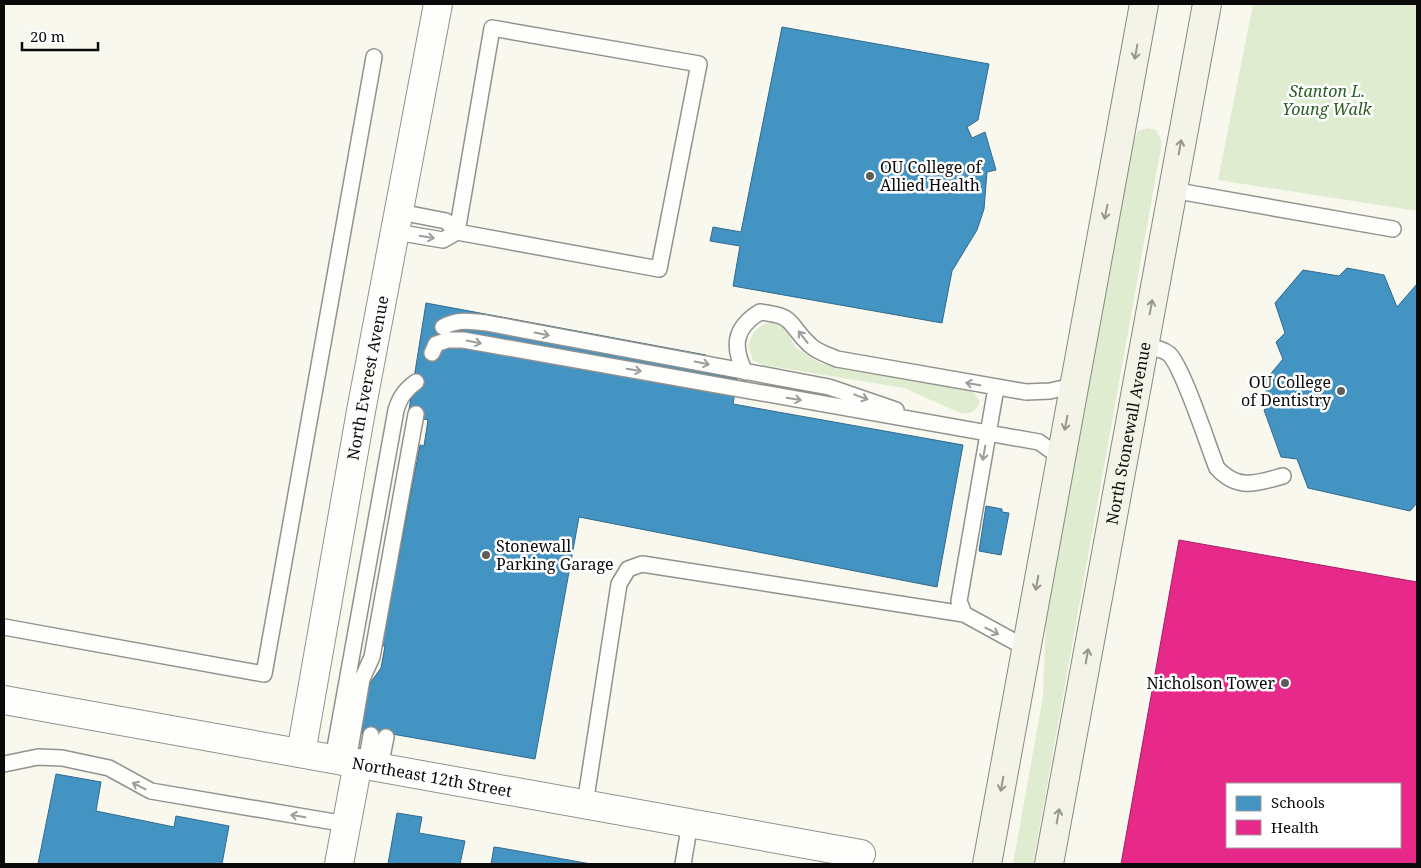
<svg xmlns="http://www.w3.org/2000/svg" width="1421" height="868" font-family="'Noto Serif',serif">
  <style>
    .green { fill: #dfecd0 }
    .schools { fill: #4393c3; stroke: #326a8c }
    .health { fill: #e7298a; stroke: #a52064; fill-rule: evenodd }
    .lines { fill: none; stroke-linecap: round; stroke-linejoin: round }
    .lane-casing { stroke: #92918d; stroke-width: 18 }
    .street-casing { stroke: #92918d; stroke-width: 30 }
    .secondary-casing { stroke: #888883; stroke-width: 30 }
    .lane { stroke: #fefefc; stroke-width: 15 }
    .street { stroke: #fefefc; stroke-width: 28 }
    .secondary { stroke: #f3f3e8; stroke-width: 28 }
    .oneway { stroke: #96968f }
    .oneway2 { stroke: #9c9c9b }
    .poi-dot { fill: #5e5d5a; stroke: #fff; stroke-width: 2 }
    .labels { text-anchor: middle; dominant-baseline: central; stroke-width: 5; stroke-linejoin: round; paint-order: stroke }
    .park-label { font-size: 16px; font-style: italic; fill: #285b22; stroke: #fff }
    .poi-label { font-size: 16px; fill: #0a0a0a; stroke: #fff; text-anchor: start }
    .street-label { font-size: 16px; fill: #0a0a0a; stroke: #fff }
  </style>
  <rect width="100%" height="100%" fill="#f9f8ee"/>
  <path class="green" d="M1253,4H1417V211L1218,180Z
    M1147,128L1156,130L1162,142L1033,864H1013L1043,696L1046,615L1134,141L1138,131Z
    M774,322L786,329L795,347L819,363L972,391L980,401C976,412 971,414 960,413L904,388L763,365L753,360L748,346C752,332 758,324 774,322Z"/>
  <path class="schools" d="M782,27L989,64L978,120L967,127L972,138L985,132L996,170L987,172L984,209L977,230L952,271L942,323L733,286L740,246L710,241L713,227L741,232Z
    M1347,268L1384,275L1397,307L1417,284V503L1410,511L1308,488L1297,459L1281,457L1264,410L1275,402L1269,399L1263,383L1283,359L1276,342L1285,333L1275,303L1303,270L1339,276Z
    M426,303L706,355L703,372L737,379L733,404L963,445L937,587L579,517L535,759L392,734L386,737L360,733L368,686L381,668L385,646H382L420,445L424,446L428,420L408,416Z
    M986,506L1002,509V512L1009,513L1001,555L979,551Z
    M56,774L101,782L96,811L174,827L176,816L229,826L222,864H38Z
    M397,813L422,817L419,833L465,841L460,864H388Z
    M494,847L501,848L591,864H491Z"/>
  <path class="health" d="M1179,540L1417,582V864H1121ZM1227,784H1400V847H1227Z"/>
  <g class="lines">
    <defs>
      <path id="lane" d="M1172,190L1393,229
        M400,212L446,221L457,232L659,269L699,64L492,28L457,232
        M396,232L443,240L457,232
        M443,327C457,319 471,321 486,323L829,387L896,410
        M1143,346C1152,348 1162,348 1169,354C1183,367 1208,446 1217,468C1238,491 1257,483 1283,476
        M432,353L436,344L448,340H463L1039,442L1060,457
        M745,372C732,346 734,328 760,312C797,316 787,324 810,345C817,352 828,355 837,359L1026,392L1050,391L1073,386
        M996,388L959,601L964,614L1026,648
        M4,627L264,674L374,57
        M333,759L396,410C400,397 405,390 416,382
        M348,761L362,679L372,657L416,414
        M4,764L38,757L62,758L109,768L151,791L346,824
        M366,764L371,735
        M380,767L386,737
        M585,804L619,584L628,569L642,564L964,614
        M683,864L690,823"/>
      <g id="street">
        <path id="s1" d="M4,700L861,854"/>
        <path id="s2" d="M301,753L361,411L438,4"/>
        <path d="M339,864L358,763"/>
      </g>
      <g id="secondary">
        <path d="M987,864L1144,4"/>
        <path id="s3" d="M1049,864L1207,4"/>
      </g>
    </defs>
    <use href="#lane" class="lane-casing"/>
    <use href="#street" class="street-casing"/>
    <use href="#secondary" class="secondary-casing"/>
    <use href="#lane" class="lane"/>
    <use href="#street" class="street"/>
    <use href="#secondary" class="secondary"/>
  </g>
  <defs><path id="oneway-shaft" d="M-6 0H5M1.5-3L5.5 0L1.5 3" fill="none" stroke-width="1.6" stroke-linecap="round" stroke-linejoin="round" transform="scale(1.25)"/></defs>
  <g class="oneway">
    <use href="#oneway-shaft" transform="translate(1136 52) rotate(100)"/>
    <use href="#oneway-shaft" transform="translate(1180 147) rotate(-80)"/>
    <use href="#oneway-shaft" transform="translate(1106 212) rotate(101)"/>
    <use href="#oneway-shaft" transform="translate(1151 307) rotate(-79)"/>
    <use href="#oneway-shaft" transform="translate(1066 423) rotate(101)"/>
    <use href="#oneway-shaft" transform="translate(1037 583) rotate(100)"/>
    <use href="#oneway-shaft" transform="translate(1087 656) rotate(-80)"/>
    <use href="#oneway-shaft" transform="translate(1002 784) rotate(100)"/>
    <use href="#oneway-shaft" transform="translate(1058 816) rotate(-80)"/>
  </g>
  <g class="oneway2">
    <use href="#oneway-shaft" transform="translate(427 237) rotate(10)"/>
    <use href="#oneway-shaft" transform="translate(542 334) rotate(11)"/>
    <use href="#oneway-shaft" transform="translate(803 337) rotate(-128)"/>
    <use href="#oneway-shaft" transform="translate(474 342) rotate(11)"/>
    <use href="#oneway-shaft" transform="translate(702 363) rotate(11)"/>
    <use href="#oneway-shaft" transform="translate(634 370) rotate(10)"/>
    <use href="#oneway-shaft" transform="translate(973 384) rotate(-170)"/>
    <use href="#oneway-shaft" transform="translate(861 397) rotate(20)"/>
    <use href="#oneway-shaft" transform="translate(794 399) rotate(10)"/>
    <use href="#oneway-shaft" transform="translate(984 453) rotate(100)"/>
    <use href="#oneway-shaft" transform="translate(992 631) rotate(27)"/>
    <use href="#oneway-shaft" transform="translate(139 786) rotate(-153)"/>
    <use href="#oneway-shaft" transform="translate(298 816) rotate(-171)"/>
  </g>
  <g class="poi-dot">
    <circle cx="870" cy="176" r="5"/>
    <circle cx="1341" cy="391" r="5"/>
    <circle cx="486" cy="555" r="5"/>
    <circle cx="1285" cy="683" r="5"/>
  </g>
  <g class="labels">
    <g class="park-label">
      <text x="1327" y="91">Stanton L.<tspan x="1327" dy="18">Young Walk</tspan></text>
    </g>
    <g class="poi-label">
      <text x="880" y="167">OU College of<tspan x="880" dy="18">Allied Health</tspan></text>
      <text x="1331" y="382" text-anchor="end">OU College<tspan x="1331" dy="18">of Dentistry</tspan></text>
      <text x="496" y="546">Stonewall<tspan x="496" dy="18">Parking Garage</tspan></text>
      <text x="1275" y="683" text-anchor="end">Nicholson Tower</text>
    </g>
    <g class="street-label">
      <text stroke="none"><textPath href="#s2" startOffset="381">North Everest Avenue</textPath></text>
      <text stroke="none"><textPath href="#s3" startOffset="438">North Stonewall Avenue</textPath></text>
      <text stroke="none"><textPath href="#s1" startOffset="435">Northeast 12th Street</textPath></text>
    </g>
  </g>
  <rect width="1421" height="868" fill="none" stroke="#0a0a0a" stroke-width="10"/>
  <rect x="1226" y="783" width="175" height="65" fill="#ffffff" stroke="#9d9d9d"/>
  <rect x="1236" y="796" width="25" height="15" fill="#4393c3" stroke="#9d9d9d"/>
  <text x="1271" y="808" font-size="15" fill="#0a0a0a">Schools</text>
  <rect x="1236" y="820" width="25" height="15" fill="#e7298a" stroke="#9d9d9d"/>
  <text x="1271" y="833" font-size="15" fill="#0a0a0a">Health</text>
  <path d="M22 42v8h76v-8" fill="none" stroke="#0a0a0a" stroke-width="2.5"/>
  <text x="30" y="42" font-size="15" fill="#0a0a0a" stroke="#ffffff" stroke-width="4" paint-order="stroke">20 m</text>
</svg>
